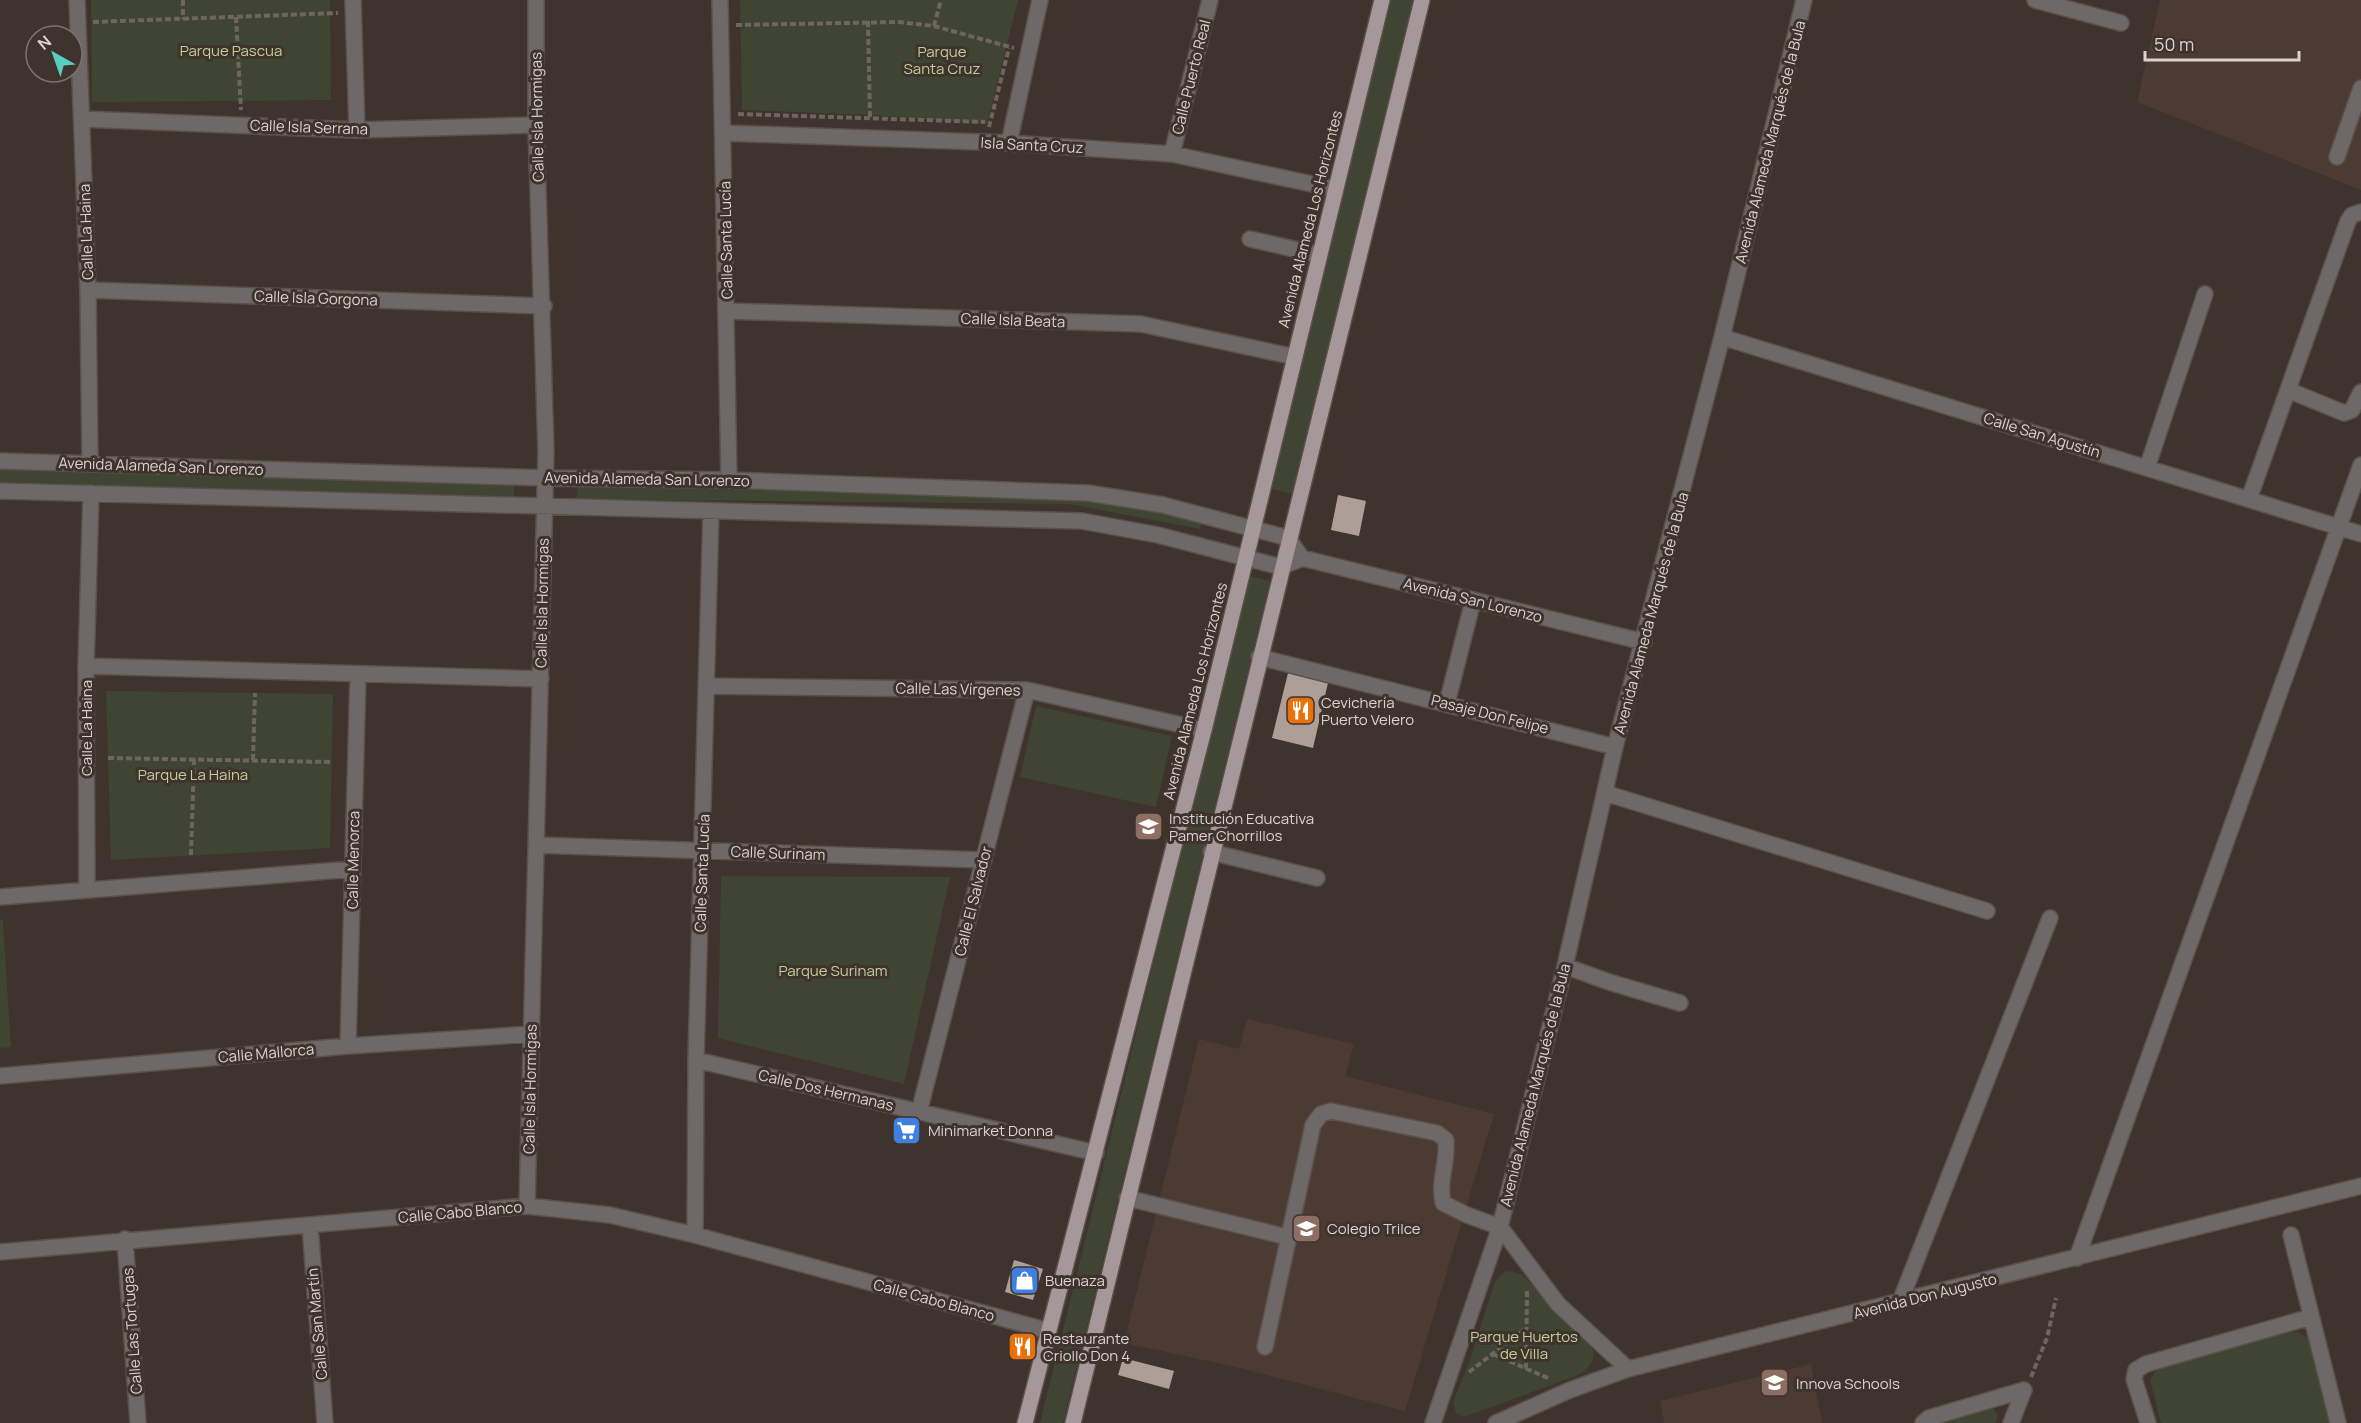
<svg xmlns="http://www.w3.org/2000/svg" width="2361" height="1423" font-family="Manrope,sans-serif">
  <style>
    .built { fill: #4c3b32 }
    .green { fill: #404433 }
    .building { fill: #ad9e97 }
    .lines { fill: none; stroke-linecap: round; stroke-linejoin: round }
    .minor-casing { stroke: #5b504a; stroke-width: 18 }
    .major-casing { stroke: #5b504a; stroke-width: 18 }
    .path { stroke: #6f655f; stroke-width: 4; stroke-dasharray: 6 3; stroke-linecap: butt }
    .minor { stroke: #6f6868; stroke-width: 15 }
    .major { stroke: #a6989a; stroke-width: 15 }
    .labels { text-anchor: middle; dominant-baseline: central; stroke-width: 6; stroke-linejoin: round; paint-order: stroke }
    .park-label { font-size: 15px; fill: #c3cd99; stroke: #3f332d }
    .street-label { font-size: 15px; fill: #dbd3cf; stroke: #3f332d }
    .poi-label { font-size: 15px; fill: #dbd3cf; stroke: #3f332d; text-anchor: start }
  </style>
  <rect width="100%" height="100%" fill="#3f332d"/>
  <path class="built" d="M2160,0H2361V190L2137,102Z
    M1247,1019L1354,1044L1345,1076L1494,1114L1405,1411L1236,1367L1124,1343L1199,1039L1239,1049Z
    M1811,1364L1822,1423H1664L1660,1401Z"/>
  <path class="green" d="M91,0H330L331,100L92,102Z
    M740,0H1018L987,124L870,115L742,110Z
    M1391,0H1413L1292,494L1271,489Z
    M0,468L514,483V497L0,482Z
    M578,484L1068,496L1202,519L1200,529L1069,504L576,499Z
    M1249,576L1270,581L1063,1423H1040Z
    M106,691L333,694L330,848L111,860Z
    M1036,706L1172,736L1156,807L1020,777Z
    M721,876L950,877L904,1084L718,1038Z
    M0,920H3L11,1047L0,1048Z
    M1511,1271L1522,1275L1590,1342C1598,1356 1592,1368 1578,1375L1464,1417L1456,1413L1453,1402L1467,1368L1495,1282L1504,1272Z
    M2292,1332H2298L2308,1338L2329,1423H2161L2150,1380L2157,1369Z
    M1991,1407L1998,1415L1996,1423H1937Z"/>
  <path class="building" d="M1338,495L1366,501L1359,536L1331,530Z
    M1288,673L1328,683L1313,748L1272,738Z
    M1014,1260L1043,1269L1033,1300L1005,1292Z
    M1123,1358L1174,1371L1169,1389L1118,1375Z"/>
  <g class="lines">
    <defs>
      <path id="minor" d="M77,0L88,290L90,464
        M353,0L357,130
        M720,0L729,480
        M2035,0L2121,23
        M82,119L357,130L536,125
        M724,133L1009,143L1172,154L1335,189
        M1009,143L1040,0
        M1172,154L1210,0
        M2337,157L2361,88
        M1250,239L1320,255
        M88,290L544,306
        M727,311L1141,324L1295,357
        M1722,337L2361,534
        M2288,390L2344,413L2352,410L2361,392
        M0,461L546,478L729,480L1088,493L1163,505L1288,538L1302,558
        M2147,468L2205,294
        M0,491L1082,521L1158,535L1281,567L1302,558L1644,642
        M2249,499L2348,221L2352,215L2361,212
        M1259,657L1615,747
        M86,666L541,679
        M707,686L1027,690L1204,730
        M1447,703L1473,601
        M1605,793L1987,911
        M536,845L984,860
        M1211,852L1317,878
        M87,890L86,666L91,493
        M0,897L353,869
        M1565,966L1609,982L1680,1003
        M348,1046L358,675
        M696,1060L1096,1153
        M0,1076L348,1046L532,1034
        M919,1112L1027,690
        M1127,1198L1287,1237
        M527,1206L546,451L536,125V0
        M310,1225L325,1423
        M695,1235L696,1060L711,511
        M2291,1235L2338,1423
        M125,1239L138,1423
        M0,1252L527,1206L610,1215L695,1235L1049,1331
        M2077,1258L2361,465
        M1900,1302L2050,918
        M1265,1347L1313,1125L1321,1114L1331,1111L1437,1133L1446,1140C1448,1162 1438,1182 1443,1203L1467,1215L1500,1227L1558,1304L1628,1369
        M1433,1423L1500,1227L1565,966L1615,747L1722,337L1804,0
        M1496,1423L1570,1390L1628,1369L2361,1186
        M1923,1423L1929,1418L2024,1390
        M2011,1423L2024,1390
        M2148,1423L2134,1379L2136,1370L2146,1364L2311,1317"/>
      <path id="major" d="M1025,1423L1204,730L1382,0
        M1073,1423L1422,0"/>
    </defs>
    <use href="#minor" class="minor-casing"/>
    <use href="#major" class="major-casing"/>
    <path class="path" d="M183,0V19
      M236,17L241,110
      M868,21L870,119
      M93,22L338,13
      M736,25L899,22L934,26L1014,48
      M934,26L941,0
      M738,114L985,122
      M989,127L1009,48
      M108,758L331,762
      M253,760L255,693
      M191,855L194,759
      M1493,1354L1550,1379
      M1526,1369L1527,1291
      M1469,1372L1526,1328
      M2031,1377L2047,1338L2056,1298"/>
    <use href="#minor" class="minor"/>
    <use href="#major" class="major"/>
  </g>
  <defs>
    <symbol id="restaurant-square" viewBox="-11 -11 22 22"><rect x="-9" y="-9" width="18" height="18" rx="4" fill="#e8710a" stroke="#3f332d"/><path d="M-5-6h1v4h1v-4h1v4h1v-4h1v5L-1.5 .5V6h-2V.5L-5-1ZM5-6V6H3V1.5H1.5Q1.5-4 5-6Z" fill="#fff"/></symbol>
    <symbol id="school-square" viewBox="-11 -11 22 22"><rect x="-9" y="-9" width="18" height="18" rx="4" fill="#8d6e63" stroke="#3f332d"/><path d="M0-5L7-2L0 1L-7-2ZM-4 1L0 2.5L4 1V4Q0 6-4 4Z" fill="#fff"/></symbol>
    <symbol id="supermarket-square" viewBox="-11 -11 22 22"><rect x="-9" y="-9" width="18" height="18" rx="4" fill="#3f7fe0" stroke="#3f332d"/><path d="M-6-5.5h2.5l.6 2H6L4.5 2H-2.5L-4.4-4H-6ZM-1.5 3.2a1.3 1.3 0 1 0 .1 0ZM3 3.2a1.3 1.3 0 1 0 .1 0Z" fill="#fff"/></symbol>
    <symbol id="shop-square" viewBox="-11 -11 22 22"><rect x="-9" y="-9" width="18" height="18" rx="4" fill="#3f7fe0" stroke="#3f332d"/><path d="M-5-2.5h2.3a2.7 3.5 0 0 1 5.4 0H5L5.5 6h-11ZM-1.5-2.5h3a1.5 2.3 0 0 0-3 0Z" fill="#fff"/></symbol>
  </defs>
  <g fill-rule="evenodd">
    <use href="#restaurant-square" x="1284" y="694" width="33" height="33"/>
    <use href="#school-square" x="1132" y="810" width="33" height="33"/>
    <use href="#supermarket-square" x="890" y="1114" width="33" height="33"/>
    <use href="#school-square" x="1290" y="1212" width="33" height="33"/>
    <use href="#shop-square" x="1008" y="1264" width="33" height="33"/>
    <use href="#restaurant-square" x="1006" y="1330" width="33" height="33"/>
    <use href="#school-square" x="1758" y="1366" width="33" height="33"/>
  </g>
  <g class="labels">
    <g class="park-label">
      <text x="231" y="50">Parque Pascua</text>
      <text x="942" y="51">Parque<tspan x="942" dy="17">Santa Cruz</tspan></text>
      <text x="193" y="774">Parque La Haina</text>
      <text x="833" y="970">Parque Surinam</text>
      <text x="1524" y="1336">Parque Huertos<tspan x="1524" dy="17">de Villa</tspan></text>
    </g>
    <g class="street-label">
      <text transform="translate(1191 77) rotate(-76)">Calle Puerto Real</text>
      <text transform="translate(537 117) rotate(-91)">Calle Isla Hormigas</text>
      <text transform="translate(309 127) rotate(2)">Calle Isla Serrana</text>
      <text transform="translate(1770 142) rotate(-76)">Avenida Alameda Marqués de la Bula</text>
      <text transform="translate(1032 145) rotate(3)">Isla Santa Cruz</text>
      <text transform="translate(1310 219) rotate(-76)">Avenida Alameda Los Horizontes</text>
      <text transform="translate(86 232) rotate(-92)">Calle La Haina</text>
      <text transform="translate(726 240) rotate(-91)">Calle Santa Lucía</text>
      <text transform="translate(316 298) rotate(2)">Calle Isla Gorgona</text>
      <text transform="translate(1013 320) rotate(2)">Calle Isla Beata</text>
      <text transform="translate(2042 435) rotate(17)">Calle San Agustín</text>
      <text transform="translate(161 466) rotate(2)">Avenida Alameda San Lorenzo</text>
      <text transform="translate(647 479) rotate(1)">Avenida Alameda San Lorenzo</text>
      <text transform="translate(1473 600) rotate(14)">Avenida San Lorenzo</text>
      <text transform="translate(542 603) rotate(-89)">Calle Isla Hormigas</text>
      <text transform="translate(1651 613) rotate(-75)">Avenida Alameda Marqués de la Bula</text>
      <text transform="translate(958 689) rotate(1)">Calle Las Vírgenes</text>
      <text transform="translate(1195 691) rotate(-76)">Avenida Alameda Los Horizontes</text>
      <text transform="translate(1490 714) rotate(14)">Pasaje Don Felipe</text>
      <text transform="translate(86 728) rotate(-90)">Calle La Haina</text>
      <text transform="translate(778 853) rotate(2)">Calle Surinam</text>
      <text transform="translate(353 860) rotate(-89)">Calle Menorca</text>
      <text transform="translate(702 873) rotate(-88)">Calle Santa Lucía</text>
      <text transform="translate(973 901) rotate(-76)">Calle El Salvador</text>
      <text transform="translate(266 1053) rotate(-5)">Calle Mallorca</text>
      <text transform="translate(1535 1085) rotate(-76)">Avenida Alameda Marqués de la Bula</text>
      <text transform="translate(530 1089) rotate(-89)">Calle Isla Hormigas</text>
      <text transform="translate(826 1090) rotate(13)">Calle Dos Hermanas</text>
      <text transform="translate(460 1212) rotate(-5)">Calle Cabo Blanco</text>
      <text transform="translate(1925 1296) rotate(-14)">Avenida Don Augusto</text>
      <text transform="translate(934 1300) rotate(15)">Calle Cabo Blanco</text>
      <text transform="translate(317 1324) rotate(-95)">Calle San Martín</text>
      <text transform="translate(132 1331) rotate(-94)">Calle Las Tortugas</text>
    </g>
    <g class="poi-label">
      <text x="1321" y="702">Cevichería<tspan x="1321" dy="17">Puerto Velero</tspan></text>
      <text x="1169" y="818">Institución Educativa<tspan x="1169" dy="17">Pamer Chorrillos</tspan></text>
      <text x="928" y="1130">Minimarket Donna</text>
      <text x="1327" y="1228">Colegio Trilce</text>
      <text x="1045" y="1280">Buenaza</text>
      <text x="1043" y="1338">Restaurante<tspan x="1043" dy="17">Criollo Don 4</tspan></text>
      <text x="1796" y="1383">Innova Schools</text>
    </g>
  </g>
  <g transform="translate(54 54) rotate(320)"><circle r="28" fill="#3f332d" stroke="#7d736e" stroke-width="1.5"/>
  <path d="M0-4.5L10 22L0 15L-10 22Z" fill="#57cec1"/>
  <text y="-9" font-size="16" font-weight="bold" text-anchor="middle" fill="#dbd3cf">N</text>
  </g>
  <path d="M2145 51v9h154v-9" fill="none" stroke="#dbd3cf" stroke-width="3"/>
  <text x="2154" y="51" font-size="18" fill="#dbd3cf" stroke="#3f332d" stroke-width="4.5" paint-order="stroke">50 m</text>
</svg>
